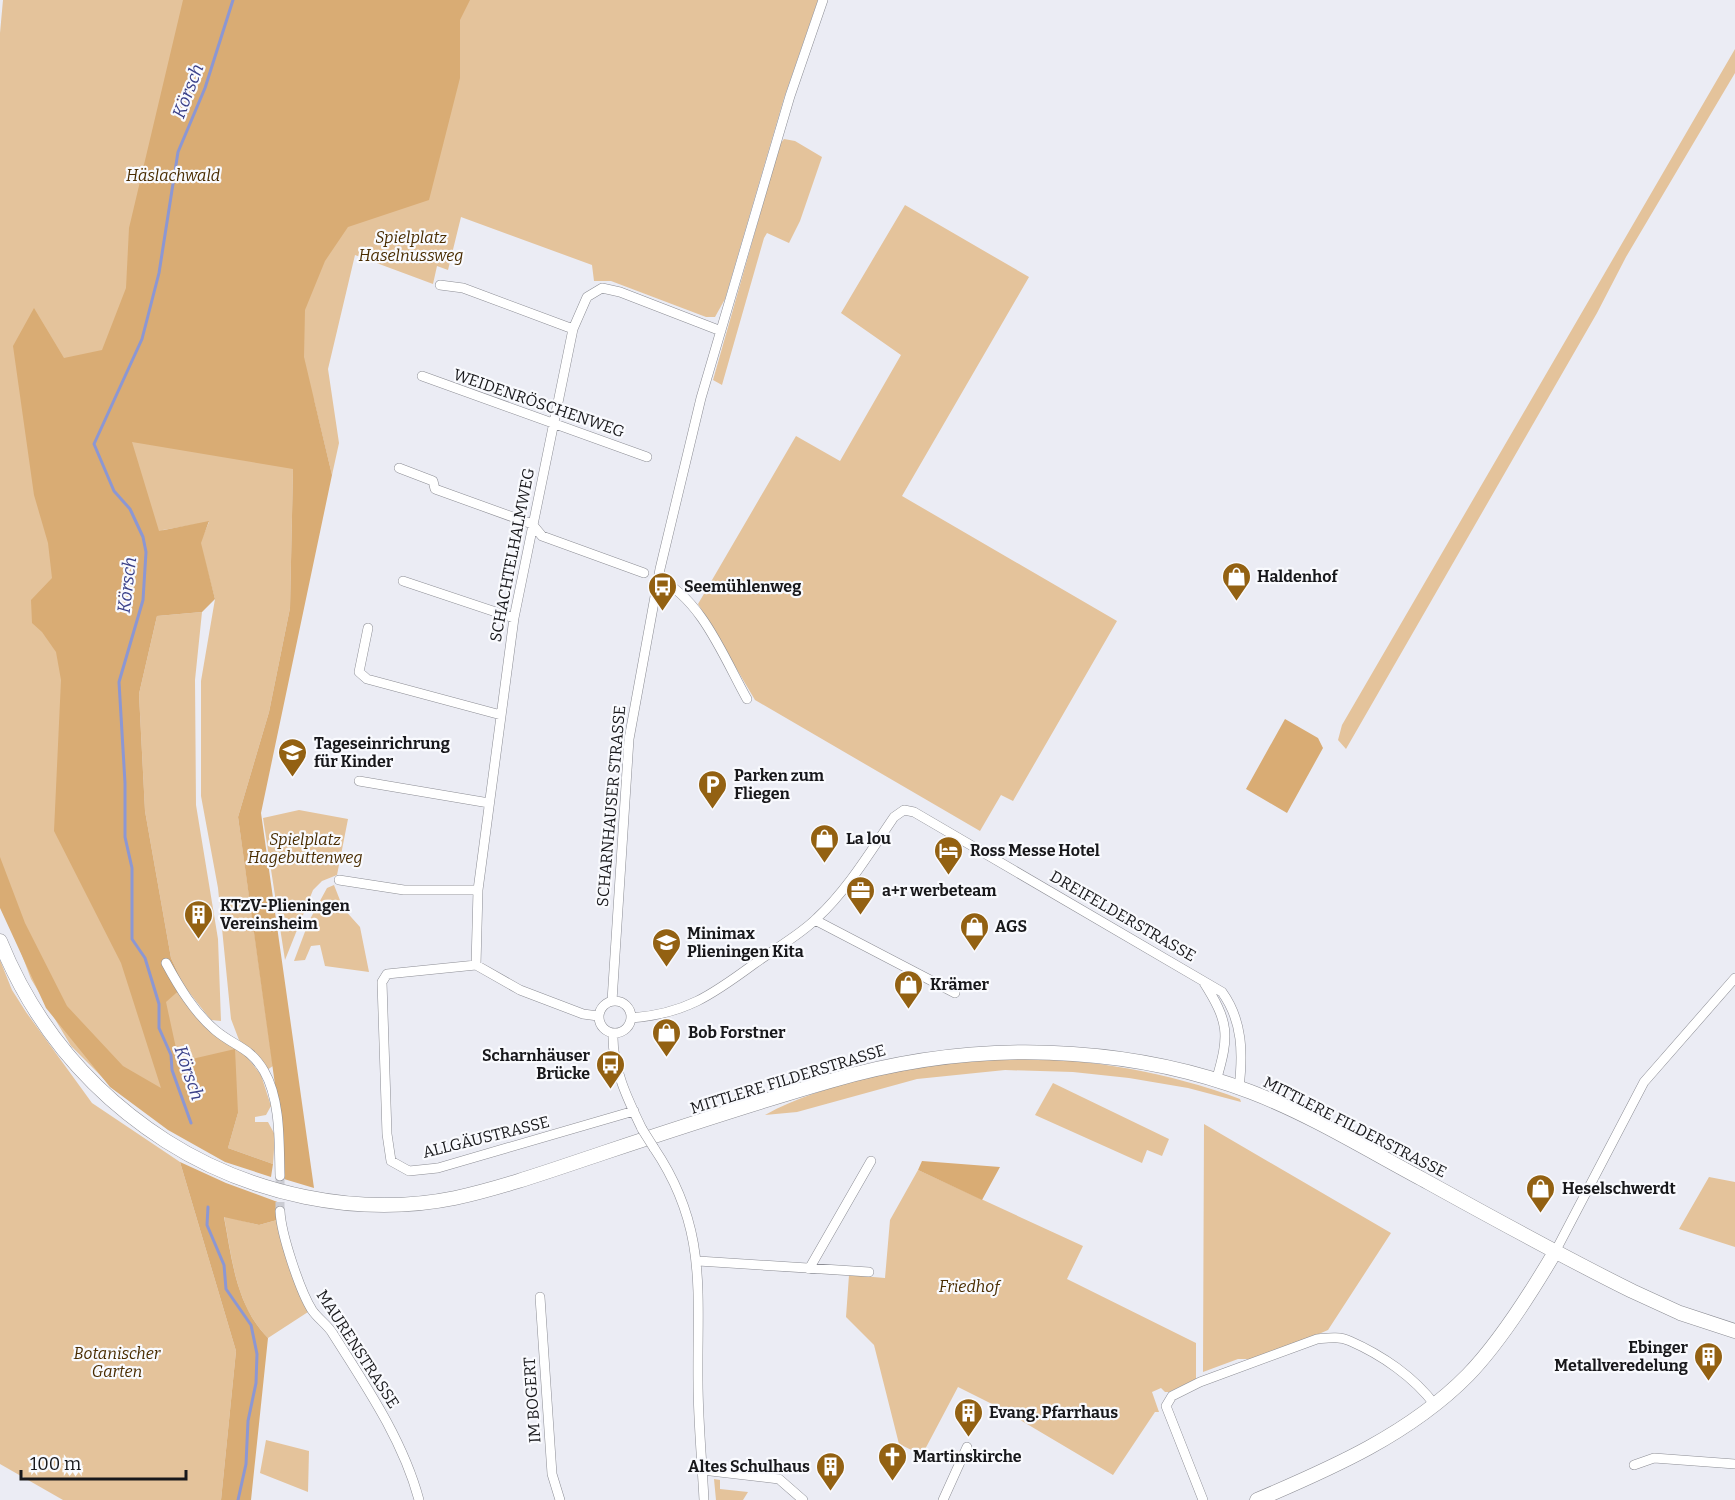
<svg xmlns="http://www.w3.org/2000/svg" width="1735" height="1500" font-family="Bitter,serif">
  <style>
    .green { fill: #e4c39b }
    .forest { fill: #d9ac74 }
    .lines { fill: none; stroke-linecap: round; stroke-linejoin: round }
    .stream { stroke: #8c97d3; stroke-width: 3 }
    .minor-tunnel { stroke: #cbccd3; stroke-width: 9; stroke-dasharray: 9 4.5; stroke-linecap: butt }
    .minor-casing { stroke: #8c8d94; stroke-width: 10 }
    .secondary-casing { stroke: #8c8d94; stroke-width: 15 }
    .minor { stroke: #fff; stroke-width: 9 }
    .secondary { stroke: #fff; stroke-width: 14 }
    .minor-bridge-casing { stroke: #8c8d94; stroke-width: 10; stroke-linecap: butt }
    .minor-bridge { stroke: #fff; stroke-width: 9 }
    .labels { text-anchor: middle; dominant-baseline: central; stroke-width: 4.5; stroke-linejoin: round; paint-order: stroke }
    .park-label { font-size: 16px; font-style: italic; fill: #492c00; stroke: #f9fafe }
    .street-label { font-size: 16px; fill: #18181b; stroke: #f9fafe }
    .poi-label { font-size: 16px; font-weight: bold; fill: #18181b; stroke: #f9fafe; text-anchor: start }
    .water-label { font-size: 18px; font-style: italic; fill: #393f88; stroke: #f9fafe }
  </style>
  <rect width="100%" height="100%" fill="#ebecf4"/>
  <path class="green" d="M3,0H818L784,98L725,299L715,317H706L611,281H594L592,265L461,217L448,270L437,266L433,284L355,255L328,369L339,443L332,475L314,400L293,469L290,608L269,712L238,817L273,1066L267,1070L239,1040L231,1019L218,888L201,796V681L215,599L200,543L209,522L163,530L137,694L143,812L152,918L179,991L243,1052L261,1075L271,1106L266,1115L255,1117V1122H268L275,1135L273,1164L228,1148L238,1113L220,1120L112,1087L71,1046L31,979L9,921L0,871V33Z
    M1735,49V73L1626,257L1597,313L1346,749L1338,740L1342,725Z
    M784,139L795,141L822,157L800,221L789,243L767,233L764,238L722,385L713,380L780,144Z
    M905,205L1029,277L902,496L1117,621L1013,801L1001,795L980,831L755,700L698,604L796,436L840,461L901,355L841,313Z
    M202,612L195,680L196,805L218,939L221,1021L211,1020L184,986L171,958L145,811L139,694L157,616Z
    M299,810L348,819L337,875L322,881L313,890L285,960L263,818Z
    M334,885L343,908L360,927L369,972L325,966L320,945L311,946L305,960L294,961L309,921L327,888Z
    M0,960L12,990L26,1012L92,1103L180,1162L236,1351L221,1500H63L0,1464Z
    M981,1057C1069,1056 1157,1068 1240,1099L1241,1102L1188,1088L1129,1078L1073,1072L1005,1070L917,1079L797,1112L765,1115C826,1081 912,1068 981,1057Z
    M1053,1083L1169,1139L1162,1156L1147,1150L1142,1163L1035,1115Z
    M1204,1124L1391,1233L1328,1330L1261,1359H1238L1203,1372Z
    M918,1170L1083,1246L1067,1279L1196,1343V1379L1169,1392H1165L1161,1388L1152,1392L1159,1412H1155L1113,1475L1000,1408L958,1387L922,1455L899,1444L874,1345L846,1317L849,1275L885,1278L890,1220Z
    M1709,1177L1735,1182V1247L1679,1229Z
    M224,1216L259,1225L277,1220L308,1312L268,1338C236,1306 232,1259 224,1216Z
    M266,1440L309,1451L308,1492L260,1473Z
    M714,1479L720,1480V1489L748,1492L743,1500H716Z"/>
  <path class="forest" d="M183,0H470L460,20V78L429,200L348,227L325,261L305,310L304,357L332,475L261,813L314,1188L284,1179L276,1092L238,817L269,712L290,608L293,469L132,442L159,531L209,521L201,543L215,599L202,612L157,616L139,694L145,811L171,958L184,986L166,1002L179,1062L235,1049L238,1113L228,1148L273,1164L271,1177L225,1162L168,1130L110,1087L46,1008L0,908V857L25,923L67,1006L123,1066L161,1088L121,963L54,831L61,680L56,652L42,632L32,623L31,600L52,578L48,543L34,495L13,346L34,308L64,358L102,350L126,288L129,228Z
    M1285,719L1318,738L1323,748L1287,813L1246,789Z
    M922,1161L1000,1167L982,1200L918,1170Z
    M180,1162L226,1183L283,1204L277,1220L259,1225L224,1217C232,1259 236,1306 268,1338L251,1500H221L236,1351Z"/>
  <g class="lines">
    <path class="stream" d="M191,1123L172,1070L171,1055L159,1028V1004L145,958L132,939V868L125,837V783L119,682L143,600L146,552L143,537L130,509L114,491L94,444L142,339L159,273L178,152L205,88L233,0
      M208,1207L207,1225L224,1265L226,1289L251,1325L257,1354L256,1383L248,1421L246,1464L238,1500"/>
    <path class="minor-tunnel" d="M280,1211V1176"/>
    <defs>
      <path id="minor" d="M440,285L463,288L573,329
        M422,376L647,457
        M399,468L433,481L435,489L532,524L542,536L644,573
        M658,579C701,597 725,660 747,699
        M403,581L514,618
        M368,628L359,672L367,679L501,715
        M359,781L489,803
        M339,880L404,890H478
        M815,920L955,993
        M166,963C179,987 194,1012 215,1030C235,1047 249,1046 264,1071C281,1100 279,1144 280,1176
        M476,965L478,890L514,618L573,329L587,297L602,288L620,292L721,331
        M1203,981C1229,1022 1230,1034 1216,1081
        M599 1017a16 16 0 1 1 32 0a16 16 0 1 1-32 0Z
        M612,1001L629,739L660,569L701,398L790,96L823,0
        M598,1016L583,1014L520,990L476,965L387,974L382,982L387,1134L391,1161L409,1171L438,1168L634,1111
        M631,1018C685,1014 712,995 754,964C774,949 799,936 817,918C848,889 870,852 894,817L904,810L914,812L1222,992C1243,1021 1243,1054 1239,1088
        M613,1034C612,1067 628,1100 642,1129
        M654,1148C708,1228 697,1291 698,1381C698,1421 702,1460 704,1500
        M280,1211C281,1234 300,1291 312,1310C318,1319 328,1325 333,1334C366,1386 403,1440 419,1500
        M1555,1252L1644,1082L1735,978
        M698,1261L869,1272
        M809,1269L871,1161
        M540,1297L552,1474L560,1500
        M1634,1465L1654,1458L1735,1464
        M702,1470L779,1479L803,1500
        M943,1500L967,1447
        M1203,1500L1166,1406L1172,1396L1200,1382L1317,1339C1328,1338 1339,1336 1350,1341C1382,1355 1414,1377 1435,1405"/>
      <path id="secondary" d="M0,941C34,1025 90,1092 166,1141C249,1194 357,1218 455,1198C505,1187 555,1169 603,1153C678,1128 754,1103 830,1081C909,1058 991,1048 1073,1054C1133,1058 1196,1071 1251,1092C1311,1115 1366,1149 1422,1179C1491,1217 1561,1256 1632,1291L1680,1313L1735,1331
        M1257,1500C1332,1468 1410,1434 1468,1375C1499,1343 1532,1291 1555,1252"/>
    </defs>
    <use href="#minor" class="minor-casing"/>
    <use href="#secondary" class="secondary-casing"/>
    <use href="#minor" class="minor"/>
    <use href="#secondary" class="secondary"/>
    <defs>
      <path id="minor-bridge" d="M642,1129L654,1148"/>
    </defs>
    <use href="#minor-bridge" class="minor-bridge-casing"/>
    <use href="#minor-bridge" class="minor-bridge"/>
  </g>
  <defs>
    <symbol id="shop-pin" viewBox="-11 -11 22 30"><path d="M0 17L-7.5 6A9.5 9.5 0 1 1 7.5 6Z" fill="#936112" stroke="#f9fafe"/><path d="M-5-2.5h2.3a2.7 3.5 0 0 1 5.4 0H5L5.5 6h-11ZM-1.5-2.5h3a1.5 2.3 0 0 0-3 0Z" fill="#fff"/></symbol>
    <symbol id="bus-pin" viewBox="-11 -11 22 30"><path d="M0 17L-7.5 6A9.5 9.5 0 1 1 7.5 6Z" fill="#936112" stroke="#f9fafe"/><path d="M-5-6H5V4H4V6H2V4H-2V6H-4V4H-5ZM-3.5-4V0h7V-4ZM-3.5 1.2v1.5H-2V1.2ZM2 1.2v1.5H3.5V1.2Z" fill="#fff"/></symbol>
    <symbol id="school-pin" viewBox="-11 -11 22 30"><path d="M0 17L-7.5 6A9.5 9.5 0 1 1 7.5 6Z" fill="#936112" stroke="#f9fafe"/><path d="M0-5L7-2L0 1L-7-2ZM-4 1L0 2.5L4 1V4Q0 6-4 4Z" fill="#fff"/></symbol>
    <symbol id="parking-pin" viewBox="-11 -11 22 30"><path d="M0 17L-7.5 6A9.5 9.5 0 1 1 7.5 6Z" fill="#936112" stroke="#f9fafe"/><path d="M-3.5-5.5H1a3.5 3.5 0 0 1 0 7H-1V5.5H-3.5ZM-1-3.4V-.6H.8a1.4 1.4 0 0 0 0-2.8Z" fill="#fff"/></symbol>
    <symbol id="hotel-pin" viewBox="-11 -11 22 30"><path d="M0 17L-7.5 6A9.5 9.5 0 1 1 7.5 6Z" fill="#936112" stroke="#f9fafe"/><path d="M-6-4.5h1.5V1H6V5H4.5V3h-9V5H-6ZM-4 0a1.8 1.8 0 1 1 3.6 0ZM.5 0V-2.5h3Q6-2.5 6 0Z" fill="#fff"/></symbol>
    <symbol id="office-pin" viewBox="-11 -11 22 30"><path d="M0 17L-7.5 6A9.5 9.5 0 1 1 7.5 6Z" fill="#936112" stroke="#f9fafe"/><path d="M-6-3h4V-5.5h4V-3h4V5H-6ZM-1-4.5V-3h2v-1.5ZM-6 0V1H6V0Z" fill="#fff"/></symbol>
    <symbol id="building-pin" viewBox="-11 -11 22 30"><path d="M0 17L-7.5 6A9.5 9.5 0 1 1 7.5 6Z" fill="#936112" stroke="#f9fafe"/><path d="M-4-6H4V6H1V3H-1V6H-4ZM-2.5-4.3h1.7v1.8h-1.7ZM.8-4.3h1.7v1.8H.8ZM-2.5-1h1.7V.8h-1.7ZM.8-1h1.7V.8H.8Z" fill="#fff"/></symbol>
    <symbol id="church-pin" viewBox="-11 -11 22 30"><path d="M0 17L-7.5 6A9.5 9.5 0 1 1 7.5 6Z" fill="#936112" stroke="#f9fafe"/><path d="M-1.2-6h2.4v3.5h3.3v2.4h-3.3V6h-2.4V-.1h-3.3v-2.4h3.3Z" fill="#fff"/></symbol>
  </defs>
  <g fill-rule="evenodd">
    <use href="#shop-pin" x="1220" y="560" width="33" height="45"/>
    <use href="#bus-pin" x="646" y="570" width="33" height="45"/>
    <use href="#school-pin" x="276" y="736" width="33" height="45"/>
    <use href="#parking-pin" x="696" y="768" width="33" height="45"/>
    <use href="#shop-pin" x="808" y="822" width="33" height="45"/>
    <use href="#hotel-pin" x="932" y="834" width="33" height="45"/>
    <use href="#office-pin" x="844" y="874" width="33" height="45"/>
    <use href="#building-pin" x="182" y="898" width="33" height="45"/>
    <use href="#shop-pin" x="958" y="910" width="33" height="45"/>
    <use href="#school-pin" x="650" y="926" width="33" height="45"/>
    <use href="#shop-pin" x="892" y="968" width="33" height="45"/>
    <use href="#shop-pin" x="650" y="1016" width="33" height="45"/>
    <use href="#bus-pin" x="594" y="1048" width="33" height="45"/>
    <use href="#shop-pin" x="1524" y="1172" width="33" height="45"/>
    <use href="#building-pin" x="1692" y="1340" width="33" height="45"/>
    <use href="#building-pin" x="952" y="1396" width="33" height="45"/>
    <use href="#church-pin" x="876" y="1440" width="33" height="45"/>
    <use href="#building-pin" x="814" y="1450" width="33" height="45"/>
  </g>
  <g class="labels">
    <g class="park-label">
      <text x="173" y="175">Häslachwald</text>
      <text x="411" y="237">Spielplatz<tspan x="411" dy="18">Haselnussweg</tspan></text>
      <text x="305" y="839">Spielplatz<tspan x="305" dy="18">Hagebuttenweg</tspan></text>
      <text x="969" y="1286">Friedhof</text>
      <text x="117" y="1353">Botanischer<tspan x="117" dy="18">Garten</tspan></text>
    </g>
    <g class="street-label">
      <text transform="translate(539 403) rotate(19)">WEIDENRÖSCHENWEG</text>
      <text transform="translate(512 555) rotate(-79)">SCHACHTELHALMWEG</text>
      <text transform="translate(611 806) rotate(-85)">SCHARNHAUSER STRASSE</text>
      <text transform="translate(1123 916) rotate(30)">DREIFELDERSTRASSE</text>
      <text transform="translate(788 1079) rotate(-17)">MITTLERE FILDERSTRASSE</text>
      <text transform="translate(1355 1127) rotate(27)">MITTLERE FILDERSTRASSE</text>
      <text transform="translate(486 1137) rotate(-14)">ALLGÄUSTRASSE</text>
      <text transform="translate(358 1349) rotate(57)">MAURENSTRASSE</text>
      <text transform="translate(532 1400) rotate(-94)">IM BOGERT</text>
    </g>
    <g class="poi-label">
      <text x="1257" y="576">Haldenhof</text>
      <text x="684" y="586">Seemühlenweg</text>
      <text x="314" y="743">Tageseinrichrung<tspan x="314" dy="18">für Kinder</tspan></text>
      <text x="734" y="775">Parken zum<tspan x="734" dy="18">Fliegen</tspan></text>
      <text x="846" y="838">La lou</text>
      <text x="970" y="850">Ross Messe Hotel</text>
      <text x="882" y="890">a+r werbeteam</text>
      <text x="220" y="905">KTZV-Plieningen<tspan x="220" dy="18">Vereinsheim</tspan></text>
      <text x="995" y="926">AGS</text>
      <text x="687" y="933">Minimax<tspan x="687" dy="18">Plieningen Kita</tspan></text>
      <text x="930" y="984">Krämer</text>
      <text x="688" y="1032">Bob Forstner</text>
      <text x="590" y="1055" text-anchor="end">Scharnhäuser<tspan x="590" dy="18">Brücke</tspan></text>
      <text x="1562" y="1188">Heselschwerdt</text>
      <text x="1688" y="1347" text-anchor="end">Ebinger<tspan x="1688" dy="18">Metallveredelung</tspan></text>
      <text x="989" y="1412">Evang. Pfarrhaus</text>
      <text x="913" y="1456">Martinskirche</text>
      <text x="810" y="1466" text-anchor="end">Altes Schulhaus</text>
    </g>
    <g class="water-label">
      <text transform="translate(188 91) rotate(-69)">Körsch</text>
      <text transform="translate(127 585) rotate(-83)">Körsch</text>
      <text transform="translate(189 1073) rotate(71)">Körsch</text>
    </g>
  </g>
  <path d="M21 1470v9h165v-9" fill="none" stroke="#18181b" stroke-width="3"/>
  <text x="30" y="1470" font-size="18" fill="#18181b" stroke="#f9fafe" stroke-width="4.5" paint-order="stroke">100 m</text>
</svg>
